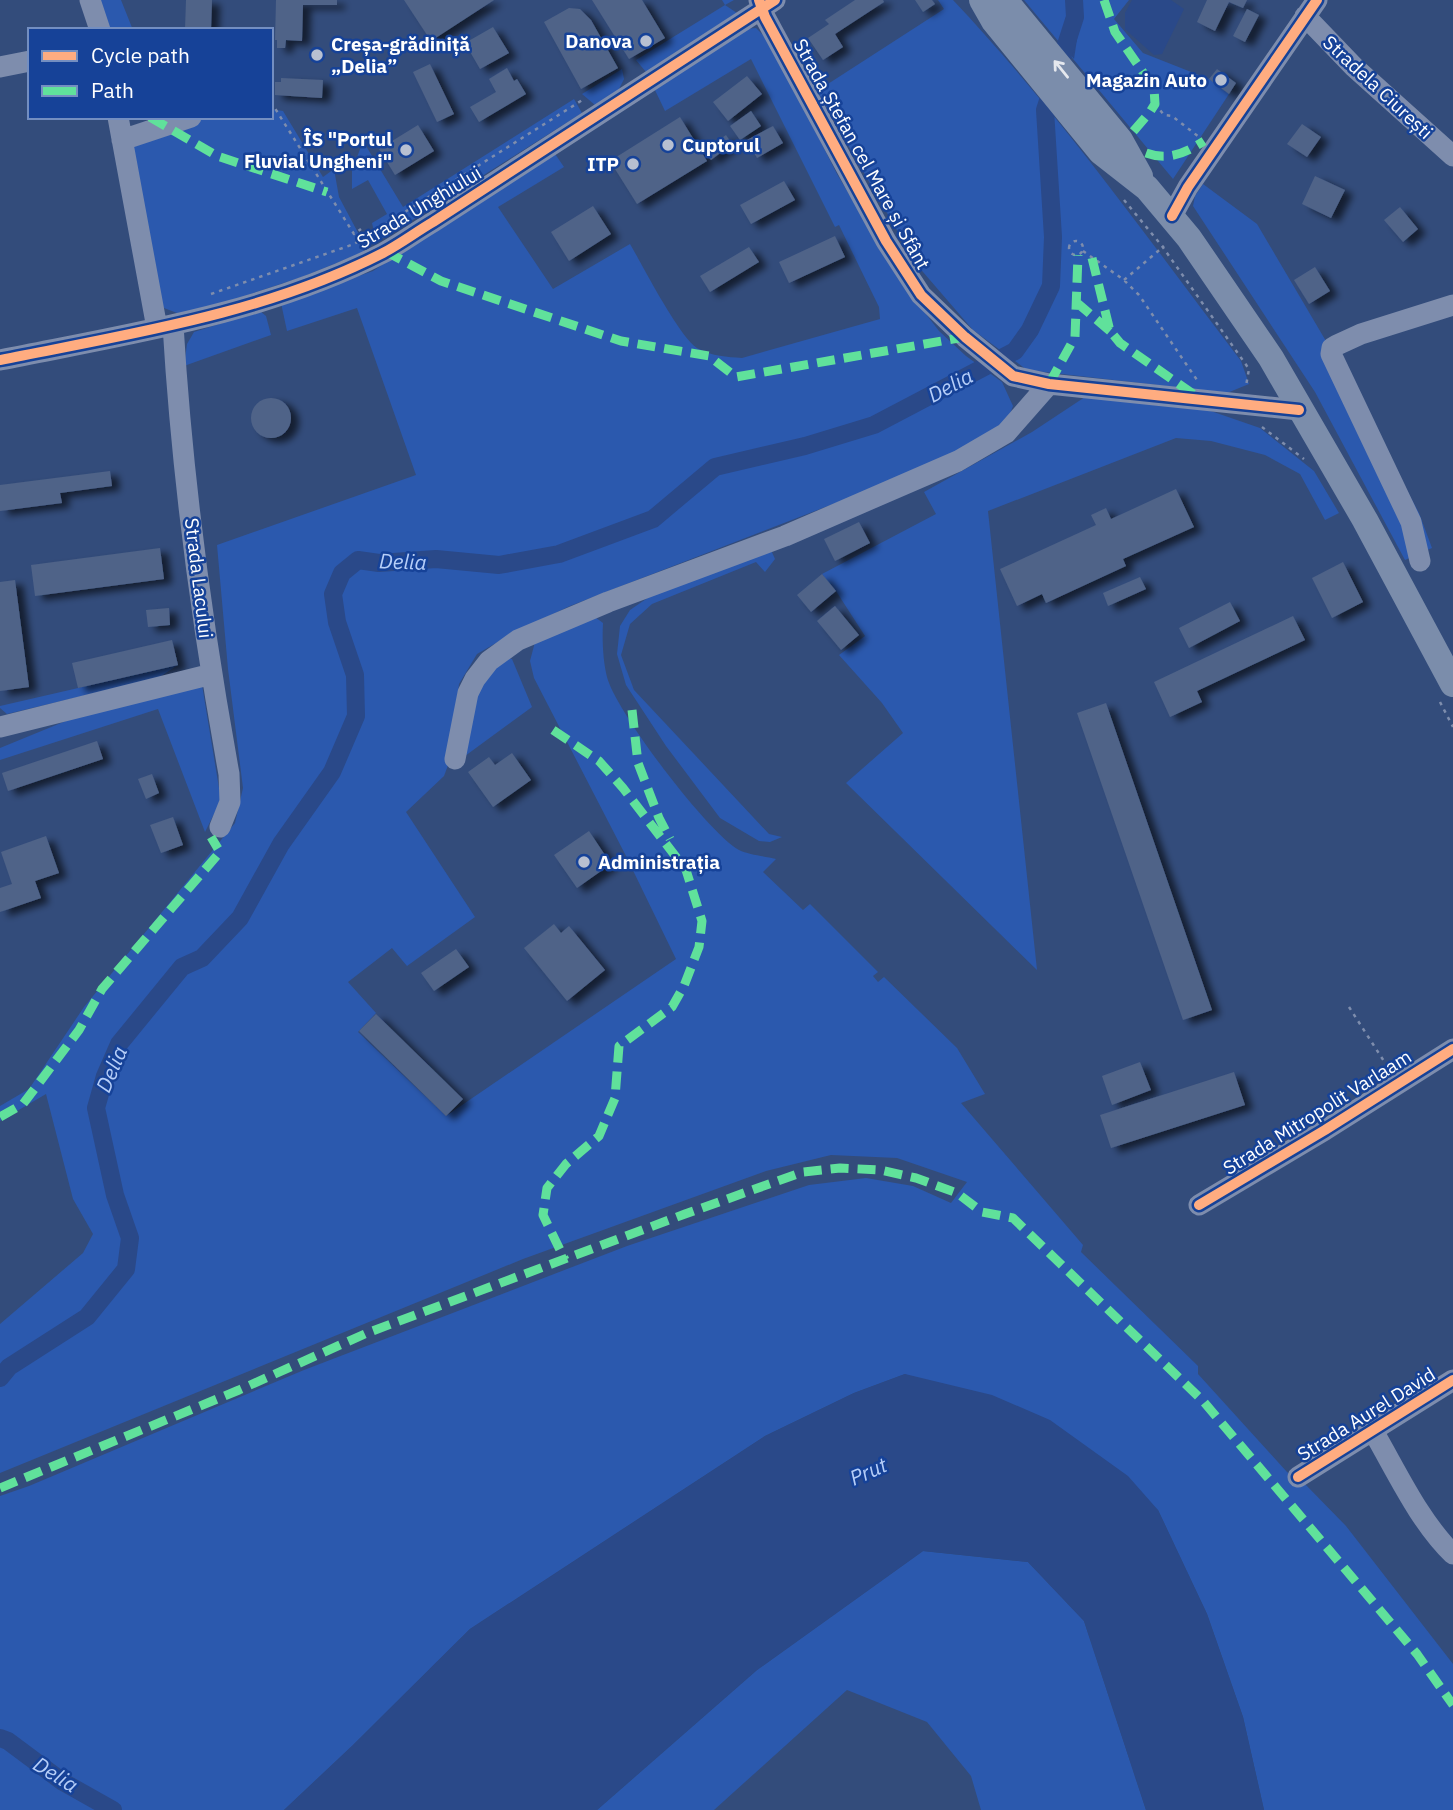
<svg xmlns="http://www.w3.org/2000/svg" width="1453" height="1810" font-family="'IBM Plex Sans',sans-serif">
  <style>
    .green { fill: #2b59ae }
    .water { fill: #2a4989 }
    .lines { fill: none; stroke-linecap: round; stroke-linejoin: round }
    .canal { stroke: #2a4989; stroke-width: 18 }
    .building { fill: #4f6388; filter: url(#shadow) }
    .path { stroke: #7e8dad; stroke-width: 2.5; stroke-dasharray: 3.5 5; stroke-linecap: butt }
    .minor { stroke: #7e8dad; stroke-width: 21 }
    .major { stroke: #7b8dab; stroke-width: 26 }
    .quiet { stroke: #60e19b; stroke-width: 9; stroke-dasharray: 18 9; stroke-linecap: butt }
    .cycleway-casing { stroke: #164298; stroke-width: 15 }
    .cycleway { stroke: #ffac80; stroke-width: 10 }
    .oneway { stroke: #e5e8ee }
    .poi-dot { fill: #b8c0d1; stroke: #164298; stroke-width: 2.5 }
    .labels { text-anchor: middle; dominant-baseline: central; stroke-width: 5; stroke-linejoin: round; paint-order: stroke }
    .poi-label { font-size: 19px; font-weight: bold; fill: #fff; stroke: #164298; text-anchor: end }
    .street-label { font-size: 19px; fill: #fff; stroke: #164298 }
    .water-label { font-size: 21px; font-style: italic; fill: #b6cef8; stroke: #164298 }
  </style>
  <defs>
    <filter id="shadow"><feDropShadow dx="8" dy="4.5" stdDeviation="3.5" flood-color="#0009"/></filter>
  </defs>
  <rect width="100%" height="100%" fill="#334c7b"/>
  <path class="green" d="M98,0H121L133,30H107Z
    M722,0H734L725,5L737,13L646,72L636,60L725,5Z
    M938,0H953C1058,111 1148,239 1241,361L1249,384L1227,393L1027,370L973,330L917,265L817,91L944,9Z
    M1024,0H1129L1114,19L1143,53L1209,79L1229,94L1173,179Z
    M756,28L771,43L837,174L900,280L939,331L966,356L1002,382L1013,406L1007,422L926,468L570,606L515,632L477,654L459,684L450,760L444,776L406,812L475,917L407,966L392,948L348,982L376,1013L358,1032L446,1116L676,959L625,854L534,678L530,661L535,642L595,617L603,623C602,640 603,661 607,677C616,712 708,833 739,850C749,855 765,856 776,859L763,872L803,910L810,904L878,972L873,976L878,982L884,977L957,1048L985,1094L961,1103L1083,1245L1081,1252L1198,1366V1374L1287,1472L1305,1484L1346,1526L1453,1664V1810H1264L1243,1717L1207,1614L1158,1510L905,1374L854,1393L765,1436L470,1629L352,1746L284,1810H0V1496L29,1486L304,1370L627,1246L809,1185L866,1178L913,1186L951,1203L967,1182L897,1158L831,1155L766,1171L523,1259L0,1473V1324L83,1253L93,1234L73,1199L46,1094L0,1121V1106L29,1089L84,1007L235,823L243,788L228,669L217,545L416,475L357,308L287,331L281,303L373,271L553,151L564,167L498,207L553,289L630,244C642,264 681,341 699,349C712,356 727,357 742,358L880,319L879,307L839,225L835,227L751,59L665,111L653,86L746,29Z
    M622,69L624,79L618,91L595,105L582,94Z
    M574,99L582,113L384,238L375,236L372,223L387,214L368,180L352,189V171L363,141L403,207Z
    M271,109L283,111L323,177L334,169L339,197L363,242L364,252L302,277L199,311L177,313L164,308L161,302L130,150L144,137L210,117H271Z
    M1203,184L1257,224L1333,353L1419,513L1432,548L1405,560L1315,392L1193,206L1195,196Z
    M260,311L266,316L271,335L184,366L187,344L194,332Z
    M1088,395L1205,409L1260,428L1314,471L1339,513L1325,520L1300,474L1265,455L1211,441L1176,438L988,511L1037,970L846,783L903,733L882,703L839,655L865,636L836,591L822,574L936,514L924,492L1032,432Z
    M771,550L775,559L765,572L756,562L652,604L630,624L621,655L634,690L769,834L782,837L770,842L759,841L720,818L666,746L626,685L617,654L620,626L630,610L655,593Z
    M504,657L512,659L532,707L465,756L480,683Z
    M178,665L158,678L7,714L0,708V706Z
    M202,685L221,800L205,832L158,709L0,760V748L78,716Z
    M923,1551L1028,1562L1084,1621L1146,1810H981L971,1776L927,1722L847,1690L714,1810H597L757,1670Z"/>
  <path class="water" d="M1066,0H1081V13L1074,59L1060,43L1067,13Z
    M1132,0H1171L1184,9L1162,54L1154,55L1125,29V13Z
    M905,1374L992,1395L1050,1420L1128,1476L1158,1510L1207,1614L1243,1717L1264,1810H1146L1084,1621L1028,1562L923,1551L757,1670L597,1810H284L352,1746L470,1629L765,1436L854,1393Z"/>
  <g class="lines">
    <path class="canal" d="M0,1378L9,1367L87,1317L126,1269L130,1238L115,1195L96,1108L105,1076L119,1044L182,967L202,958L240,918L281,844L332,772L356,716L355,675L337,622L333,594L342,573L358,560L379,563L436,559L499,565L559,554L653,519L715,467L805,446L874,425L1015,351L1030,330L1051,286L1053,237L1045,110L1075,17L1074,0
      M0,1738L8,1741L63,1782L113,1810"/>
  </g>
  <path class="building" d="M186,0H212L211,30H185Z
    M276,0H337V5H303L302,41L286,40L285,48H277V40H275Z
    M404,0H494L431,41Z
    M592,0H642L665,38L629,59Z
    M855,0H883L884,2L835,34L843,47L823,60L808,38L829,24L825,20Z
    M915,0H932L935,4L923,12Z
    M1207,0H1247L1243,8L1229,2L1215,31L1197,22Z
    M569,8L580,9L591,20L618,68L581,89L544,22Z
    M1247,9L1259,15L1245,42L1233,36Z
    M493,27L509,53L480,69L465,43Z
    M430,64L454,114L437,122L413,72Z
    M507,68L514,81L517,79L526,94L479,122L470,107L496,92L489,79Z
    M1217,69L1236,83L1229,94L1209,79Z
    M747,76L762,94L728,121L713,102Z
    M281,78L323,80L322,98L275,95V82H281Z
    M751,111L761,126L740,140L730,126Z
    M680,117L707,161L637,204L610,161Z
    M1302,124L1321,137L1307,157L1287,144Z
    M418,125L434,151L395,175L379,149Z
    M773,126L783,143L757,158L747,140Z
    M726,135L732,144L711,160L704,151Z
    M1315,176L1345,190L1331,218L1302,204Z
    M784,181L795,200L751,224L740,205Z
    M593,206L611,234L569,261L551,232Z
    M1400,207L1418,229L1403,242L1384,220Z
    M835,236L845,257L789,283L779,262Z
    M749,247L759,262L710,292L700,276Z
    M1315,267L1330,291L1309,304L1294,280Z
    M251 418a20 20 0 1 1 40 0a20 20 0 1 1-40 0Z
    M110,471L112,486L60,493L62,503L0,511V485Z
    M1176,489L1194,527L1123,559L1126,566L1046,603L1042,594L1017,606L1000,569L1096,525L1091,515L1106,508L1111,519Z
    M859,522L870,543L835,561L824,539Z
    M160,548L164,579L35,596L31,565Z
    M1343,562L1363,602L1332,618L1312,578Z
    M822,574L836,591L811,612L797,595Z
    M1140,577L1146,589L1108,606L1103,593Z
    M15,580L29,687L0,691V582Z
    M1230,602L1240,621L1189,648L1179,628Z
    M835,606L859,635L841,650L817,621Z
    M169,608L170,625L148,627L146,610Z
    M1293,616L1305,640L1197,691L1202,702L1170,717L1154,682Z
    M172,640L178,665L78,688L72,663Z
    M1106,703L1212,1010L1183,1020L1077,713Z
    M97,741L103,759L8,791L2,773Z
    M512,753L531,780L493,807L468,772L489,757L495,765Z
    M152,774L159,793L146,799L138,779Z
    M173,817L183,845L161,853L150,825Z
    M589,831L611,864L577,888L554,855Z
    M46,836L59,873L35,881L41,898L0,912V888L12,884L1,852Z
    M554,924L561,933L569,926L605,970L567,1001L524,948Z
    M456,949L469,967L434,991L421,973Z
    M376,1014L463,1099L446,1116L359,1031Z
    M1140,1062L1151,1090L1112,1105L1102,1076Z
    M1234,1072L1245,1105L1111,1148L1100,1115Z"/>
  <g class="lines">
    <path class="path" d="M271,102L354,234L361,229
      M1155,104L1164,115L1172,116L1199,137
      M1124,200L1162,246L1249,369L1246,386
      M1069 248a7 7 0 1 1 14 0a7 7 0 1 1-14 0Z
      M1083,251L1124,280L1139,295L1197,380
      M1124,280L1164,246
      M211,294L354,244L584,99
      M1262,427L1304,459
      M1440,702L1453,727
      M1349,1007L1389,1069"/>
    <path class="minor" d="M90,0L100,30
      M759,0L765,17L886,241L921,295L965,337L1013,376L1049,384L1299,410
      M1305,16L1354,67L1453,156
      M0,67L30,61
      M118,117L157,328
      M122,140L191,117
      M1172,216L1188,187L1317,0
      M173,325C182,476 202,626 229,774L230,802L220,827
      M0,360C129,334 264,314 383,253C400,244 416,232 433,222L775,0
      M1420,561L1411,522L1331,354L1332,348L1337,345L1361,334L1453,305
      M0,727L212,674
      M455,759L468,693L475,679L489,661L518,640L608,602L785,536L958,461L1006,433L1049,384
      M1199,1205L1325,1130L1453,1049
      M1373,1431C1397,1472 1419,1521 1453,1554
      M1298,1477L1453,1380"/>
    <path class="major" d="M982,0L994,21L1101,152L1147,188L1189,238L1271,358L1365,520L1453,684
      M1001,0L1012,9L1120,140L1140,176"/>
    <path class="quiet" d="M1104,0L1115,32L1154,88L1155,104L1150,112L1131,134
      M150,117L217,156L327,192
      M1146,153C1168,161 1186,153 1204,141
      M385,251L441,281L621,341L709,356L736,377L965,337
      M1092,258L1110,331L1120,343L1196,396
      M1076,302L1110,331
      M1049,384L1075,337L1078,255
      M632,710L638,763L659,818L670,839
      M553,730L599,761L623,788L686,870L702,921L699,947L684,986L672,1007L619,1046L615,1098L599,1136L566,1164L547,1188L543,1215L565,1260
      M0,1117L23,1104L79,1030L102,989L220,852L211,837
      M0,1488L239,1390L367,1333L685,1214L803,1172L840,1168L880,1170L916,1178L957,1193L982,1212L1013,1218L1203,1401L1417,1654L1453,1705"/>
    <defs>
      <path id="cycleway" d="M759,0L765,17L886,241L921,295L965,337L1013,376L1049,384L1299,410
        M1172,216L1188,187L1317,0
        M0,360C129,334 264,314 383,253C400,244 416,232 433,222L775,0
        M1199,1205L1325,1130L1453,1049
        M1298,1477L1453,1380"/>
    </defs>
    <use href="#cycleway" class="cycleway-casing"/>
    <use href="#cycleway" class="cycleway"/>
  </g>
  <defs><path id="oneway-shaft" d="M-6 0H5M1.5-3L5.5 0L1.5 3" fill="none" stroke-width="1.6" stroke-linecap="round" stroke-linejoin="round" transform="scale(1.75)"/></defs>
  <use class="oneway" href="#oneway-shaft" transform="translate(1061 69) rotate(-129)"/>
  <g class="poi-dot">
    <circle cx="646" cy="41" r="7"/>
    <circle cx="317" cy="55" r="7"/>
    <circle cx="1221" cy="80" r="7"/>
    <circle cx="668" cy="145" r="7"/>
    <circle cx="406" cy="150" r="7"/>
    <circle cx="633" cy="164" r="7"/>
    <circle cx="584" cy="862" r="7"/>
  </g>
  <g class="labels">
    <g class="poi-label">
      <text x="632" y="41">Danova</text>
      <text x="331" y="44" text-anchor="start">Creșa-grădiniță<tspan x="331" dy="22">„Delia”</tspan></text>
      <text x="1207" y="80">Magazin Auto</text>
      <text x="392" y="139">ÎS "Portul<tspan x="392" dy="22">Fluvial Ungheni"</tspan></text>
      <text x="682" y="145" text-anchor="start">Cuptorul</text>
      <text x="619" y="164">ITP</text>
      <text x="598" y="862" text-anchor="start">Administrația</text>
    </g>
    <g class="street-label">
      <text transform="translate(1378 87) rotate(43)">Stradela Ciurești</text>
      <text transform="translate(862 154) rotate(61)">Strada Ștefan cel Mare și Sfânt</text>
      <text transform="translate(419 207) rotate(-31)">Strada Unghiului</text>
      <text transform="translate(199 578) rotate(83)">Strada Lacului</text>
      <text transform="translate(1317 1112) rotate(-32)">Strada Mitropolit Varlaam</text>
      <text transform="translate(1366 1414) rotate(-32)">Strada Aurel David</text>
    </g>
    <g class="water-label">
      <text transform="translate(950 385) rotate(-28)">Delia</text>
      <text transform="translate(403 561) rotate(2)">Delia</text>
      <text transform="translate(111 1069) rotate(-67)">Delia</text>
      <text transform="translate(868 1471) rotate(-24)">Prut</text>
      <text transform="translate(56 1774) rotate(32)">Delia</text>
    </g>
  </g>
  <rect x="28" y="28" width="245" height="91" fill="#164298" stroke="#738ec1" stroke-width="2"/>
  <rect x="42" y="51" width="35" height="10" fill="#ffac80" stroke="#738ec1" stroke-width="2"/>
  <text x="91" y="63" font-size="21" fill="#ffffff">Cycle path</text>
  <rect x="42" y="86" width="35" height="10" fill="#60e19b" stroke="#738ec1" stroke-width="2"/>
  <text x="91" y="98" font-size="21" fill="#ffffff">Path</text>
</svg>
